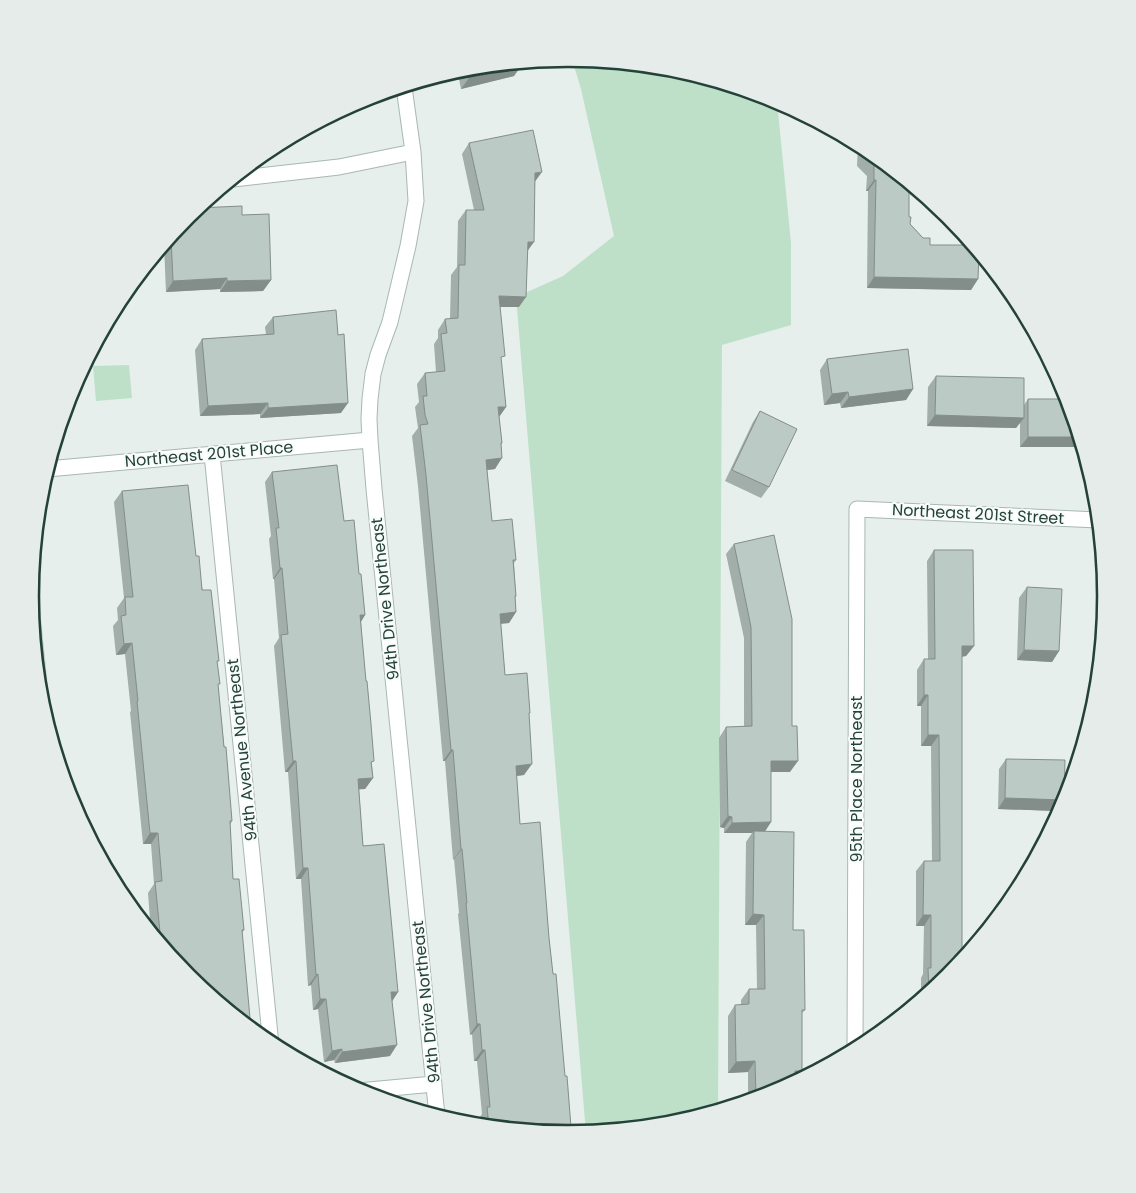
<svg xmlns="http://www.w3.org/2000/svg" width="1136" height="1193" font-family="Poppins,sans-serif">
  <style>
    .green { fill: #bfe0c8 }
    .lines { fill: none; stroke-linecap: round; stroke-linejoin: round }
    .street-casing { stroke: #a8b8b2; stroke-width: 17 }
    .primary-casing { stroke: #c2cac8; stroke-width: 17 }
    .street { stroke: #fff; stroke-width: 15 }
    .primary { stroke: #6aa596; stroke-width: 15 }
    .wall { fill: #a1aea9 }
    .shaded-wall { fill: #838d89 }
    .building { fill: #bbcac4; stroke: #838d89 }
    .labels { text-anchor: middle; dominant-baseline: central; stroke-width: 4; stroke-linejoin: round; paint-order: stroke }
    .street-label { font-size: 16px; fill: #24423a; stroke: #f7fbf9 }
    .rim { fill: none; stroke: #24423a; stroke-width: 2.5 }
  </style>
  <rect width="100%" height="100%" fill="#e6efeb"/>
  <path class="green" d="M572,59L673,69L777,101L791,243V325L722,345L718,1111L673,1124L586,1133L516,297L563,276L614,236L581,89Z
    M129,365L132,398L96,401L93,366Z"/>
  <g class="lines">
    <defs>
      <path id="street" d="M404,87L413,152L416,201L408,246L390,322L378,355L373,374L370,399L369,419L370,440L374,489L437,1116
        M233,179L339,167L413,152
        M212,454L271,1045
        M47,469L370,440
        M855,1050L857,509L1098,520
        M358,1091L434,1084"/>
      <path id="primary" d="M30,594L41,703"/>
    </defs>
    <use href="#street" class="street-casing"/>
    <use href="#primary" class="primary-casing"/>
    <use href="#street" class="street"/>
    <use href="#primary" class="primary"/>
  </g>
  <path class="wall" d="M521,63L514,76L461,89L458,74L448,76V74L463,69Z
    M469,143L535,181L527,251L519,307H500L501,361L506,407L499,417L502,443L501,445L495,469L487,470L492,521L516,560L514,563L516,596L515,598L516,612L509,623L501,624L505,675L529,715L524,775L516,776L520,824L549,938L568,1134L480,1126V1117L482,1114L477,1061H474L472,1034L470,1035L458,914L459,913L454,859L453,860L445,761H443L418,486L412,436L418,428L415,407L419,402L417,384L425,373L436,372L434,344L438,338V330L445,319H450L451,275L457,267L458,221L466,210H474L462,154Z
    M858,144L867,149L909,217L910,224L930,245L978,279L971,290L867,288L868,191H866L867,176L857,166Z
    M242,215L271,280L263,291L220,292V289L166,292L164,245L188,216Z
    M273,317L341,413L260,418V414L200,416L195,350L202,339L266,335L265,327Z
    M827,359L913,389L906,400L841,408L840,403L824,405L820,370Z
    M936,376L1024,405L1028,399H1068L1085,455H1078V447H1020V422L1016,428L927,426L928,387Z
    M760,411L769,487L761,498L725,481L753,422Z
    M272,472L344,521L359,574L365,615L361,622L373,778L365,789H359L363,846L398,992L392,1001L390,1056L335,1063L334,1060L324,1062L318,1009L313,1010L311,985L308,986L301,879H296L288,772H285L274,646L279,638L274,579H273L269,539L271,536L265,482Z
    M122,491L196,556L217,663L218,686L232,821L230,825L233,879L244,930L242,933L187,977L151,933L148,893L154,884L151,844H143L130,712L131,711L125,654L116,655L113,626L118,620L117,608L124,598L114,502Z
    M734,544L790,772H771V822L765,831L793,930L805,1010L802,1013V1071L795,1082L774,1094L748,1101V1072L728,1073V1016L735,1005H741V1000L749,989H757L756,925H745L746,842L752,833H724V828L720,827L719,738L726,727H744V638L726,554Z
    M934,550L974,646L966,656L962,657L948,977L921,1000V978L923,974L924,926H916V871L924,861H932L931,746H921V706H917V670L924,659H928L927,561Z
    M1027,587L1059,651L1052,662L1017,660L1019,598Z
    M1006,759L1064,800L1056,811L998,809L999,769Z"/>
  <path class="shaded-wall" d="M522,65L514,76L461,89L469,78Z
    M461,69L458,74L448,76L451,73Z
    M542,172L534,183L535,173Z
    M874,180H876L868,191H866Z
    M528,242H534L526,253Z
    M874,277L978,279L971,290L867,288Z
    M227,278L220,289L166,292L173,281Z
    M271,280L263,291L220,292L227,281Z
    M499,296L526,297L519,307H491Z
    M913,389L906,400L841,408L849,397Z
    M848,392L840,403L824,405L832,394Z
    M268,403L260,414L200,416L208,406Z
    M348,403L341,413L260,418L268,408Z
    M498,407H506L499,417Z
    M935,415L1024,418L1016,428L927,426Z
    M1028,437H1079L1081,443L1078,447H1020Z
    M1083,448L1085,455H1078Z
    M502,458L495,469L478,471L486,460Z
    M280,568H282L274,579H273Z
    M516,612L509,623L493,624L500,614Z
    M360,615H365L358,626Z
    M132,643L125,654L116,655L124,644Z
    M962,646H974L966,656L955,657Z
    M1024,650L1059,651L1052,662L1017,660Z
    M924,695H928L921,706H917Z
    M928,735H939L931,746H921Z
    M451,750H453L445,761H443Z
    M293,761H296L288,772H285Z
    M771,761H798L790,772H763Z
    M532,764L524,775L508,777L516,766Z
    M373,778L365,789L350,790L358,779Z
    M1005,798L1064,800L1056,811L998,809Z
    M728,816L732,817L724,828L720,827Z
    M771,822L764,833L754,831L752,833H724L732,823Z
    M150,833H158L151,844H143Z
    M461,849H462L454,859L453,860Z
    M303,868H308L301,879H296Z
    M753,914L764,915L756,925H745Z
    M923,915H931L924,926H916Z
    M161,942H169L164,948L160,944Z
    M318,974L311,985L308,986L316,975Z
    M391,992H398L391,1003Z
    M320,999H326L318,1009L313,1010Z
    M477,1024H480L472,1034L470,1035Z
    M397,1045L390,1056L335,1063L342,1052Z
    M342,1049L334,1060L324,1062L332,1051Z
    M482,1050H485L477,1061H474Z
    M755,1061L748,1072L728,1073L736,1062Z
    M795,1071H802L795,1082Z"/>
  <path class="building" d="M521,63L522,65L469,78L467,68Z
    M533,130L542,172L535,173L534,242H528L526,297L499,296L505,356L501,357L506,407H498L502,443H501L502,458L486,460L492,521L512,519L516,560H513L516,596H515L516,612L500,614L505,675L527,673L530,713H529L532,764L516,766L520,824L540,822L549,938L553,974H556L565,1076H567L571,1127H573L574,1134H568L489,1127L487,1107H490L485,1050H482L480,1024H477L466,903H467L462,849H461L453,750H451L426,475L420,425L428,424L425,415L423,396H427L425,373L445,371L441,334L447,333L445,319L458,318L459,265H465L466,210H484L469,143Z
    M865,148L909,184V217H911L910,224L923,238H930V245H972L979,253L978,279L874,277L876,180H874V165L865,156Z
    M242,206V215L269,214L271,280L227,281V278L173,281L171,236L188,216L197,208Z
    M336,310L338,335L344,334L348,403L268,408V403L208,406L202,339L274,334L273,317Z
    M908,349L913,389L849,397L848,392L832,394L827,359Z
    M936,376L1024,378V418L935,415Z
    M1028,399H1068L1079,437H1028Z
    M760,411L797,429L769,487L732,470Z
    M337,465L344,521L354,520L359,574H361L365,615H360L366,681H367L371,724L374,761L371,762L373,778L358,779L363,846L384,844L398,992H391L397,1045L342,1052V1049L332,1051L326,999H320L318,974L316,975L308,868H303L296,761H293L281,635L288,634L282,568H280L276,528H279L272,472Z
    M188,485L196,556H199L202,590H211L219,661H217L220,684H218L224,747H226L232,821H230L233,879H239L244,930H242L251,1029L187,977L170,956L169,942H161L155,882L162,881L158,833H150L137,701H138L132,643L124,644L121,616L126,615L125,597H133L122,491Z
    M774,535L792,619V726H797L798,761H771V822L732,823V817L728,816L726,727L752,726L751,627L734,544Z
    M934,550H973L974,646H962V961L948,977L929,993L928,968H931V915H923L924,861H940L939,735H928V695H924V659H935Z
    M1027,587L1062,589L1059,651L1024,650Z
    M1006,759L1065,760L1064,800L1005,798Z
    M754,831L794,832L793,930H804L805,1010H802V1071H795V1082L774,1094L756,1099L755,1061L736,1062L735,1005L749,1004V989H765L764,915L753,914Z"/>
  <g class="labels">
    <g class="street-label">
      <text transform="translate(209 454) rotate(-5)">Northeast 201st Place</text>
      <text transform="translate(978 514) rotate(3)">Northeast 201st Street</text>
      <text transform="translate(385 599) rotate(-96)">94th Drive Northeast</text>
      <text transform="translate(242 750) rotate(-96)">94th Avenue Northeast</text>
      <text transform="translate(856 779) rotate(-90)">95th Place Northeast</text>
      <text transform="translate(426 1002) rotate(-96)">94th Drive Northeast</text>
    </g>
  </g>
  <path d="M0 0H1136V1193H0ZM39 596a529 529 0 1 1 1058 0a529 529 0 1 1-1058 0Z" fill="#e6ecea" fill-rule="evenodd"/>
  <path class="rim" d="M39 596a529 529 0 1 1 1058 0a529 529 0 1 1-1058 0Z"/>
</svg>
